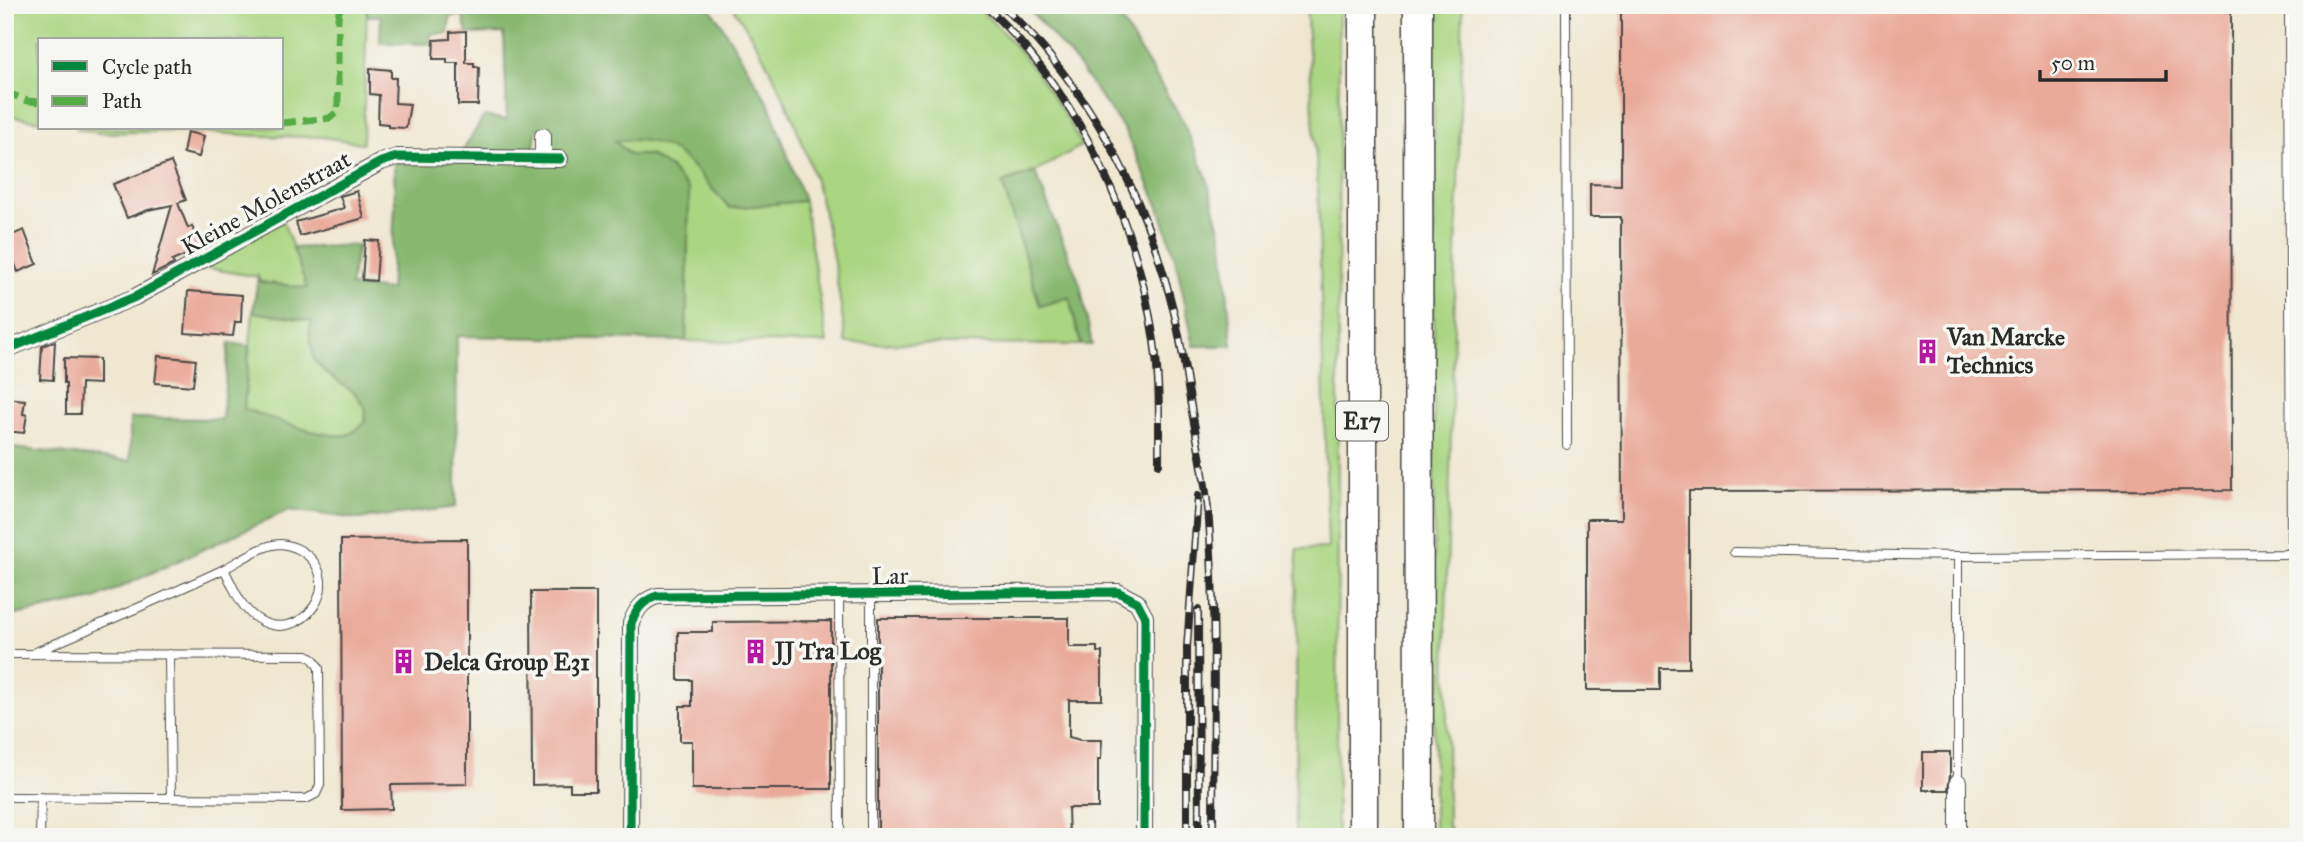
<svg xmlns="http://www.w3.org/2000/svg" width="2303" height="842" font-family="'IM FELL Great Primer',serif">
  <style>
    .green { fill: #aad682; stroke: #6a8056; stroke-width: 2 }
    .forest { fill: #87b770; stroke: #59714e; stroke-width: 2 }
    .building { fill: #eaaa9a }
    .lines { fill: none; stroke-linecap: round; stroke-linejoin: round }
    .service-casing { stroke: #484744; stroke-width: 10 }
    .minor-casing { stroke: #484744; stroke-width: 18 }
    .motorway-casing { stroke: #484744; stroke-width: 31 }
    .service { stroke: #fff; stroke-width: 8 }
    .minor { stroke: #fff; stroke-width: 16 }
    .motorway { stroke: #fff; stroke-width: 28 }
    .rail-casing { stroke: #2b2b2b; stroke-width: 8 }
    .rail { stroke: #f6f6f2; stroke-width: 5; stroke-dasharray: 16; stroke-linecap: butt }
    .quiet { stroke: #54ab44; stroke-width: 7; stroke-dasharray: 14 7; stroke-linecap: butt }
    .cycleway-casing { stroke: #f6f6f2; stroke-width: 13 }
    .cycleway { stroke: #00873e; stroke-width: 9 }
    .labels { text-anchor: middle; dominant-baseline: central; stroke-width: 7; stroke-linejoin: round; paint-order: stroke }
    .shield { fill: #f6f6f2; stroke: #686867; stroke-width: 2 }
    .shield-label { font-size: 23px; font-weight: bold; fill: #2b2b2b }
    .street-label { font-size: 24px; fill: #2b2b2b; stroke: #f6f6f2 }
    .poi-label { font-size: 24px; font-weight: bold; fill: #2b2b2b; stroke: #f6f6f2; text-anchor: start }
  </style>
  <rect width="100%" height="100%" fill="#f6f6f2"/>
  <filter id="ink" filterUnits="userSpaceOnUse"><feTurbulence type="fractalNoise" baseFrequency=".0143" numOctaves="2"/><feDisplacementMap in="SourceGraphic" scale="14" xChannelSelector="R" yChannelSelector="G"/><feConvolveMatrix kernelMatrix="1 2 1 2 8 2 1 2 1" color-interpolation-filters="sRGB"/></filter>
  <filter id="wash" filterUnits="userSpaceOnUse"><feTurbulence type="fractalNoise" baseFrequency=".00686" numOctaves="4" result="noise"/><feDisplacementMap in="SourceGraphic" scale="28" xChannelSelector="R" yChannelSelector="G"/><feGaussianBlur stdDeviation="1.57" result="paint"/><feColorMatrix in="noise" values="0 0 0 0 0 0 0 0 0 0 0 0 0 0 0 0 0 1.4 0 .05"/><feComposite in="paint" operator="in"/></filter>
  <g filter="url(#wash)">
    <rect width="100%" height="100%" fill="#efe7d0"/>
    <path class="green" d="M5,5H367L363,143L322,137L260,136L185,131L98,133L75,128H282V40H40V121L5,115Z
      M731,5H974C1020,43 1053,93 1082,145L1035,172L1002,183L1041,306L1069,297L1081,345L846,343C841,309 837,275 830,242C815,161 779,72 731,5Z
      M1306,5H1339L1337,837H1295L1297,549L1328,548L1318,191Z
      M1434,5H1463L1446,615L1448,826L1453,837H1434Z
      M639,138C647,140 658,142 666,146C693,159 709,187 730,208L804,201L827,343L686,341L689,190L670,168L649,155H630L614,141Z
      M283,221L308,288L260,282L258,277L201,267Z
      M253,312L313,321L327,374L355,393L366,409L365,423C359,427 353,434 346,435C322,439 268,417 244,409Z"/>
    <path class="forest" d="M367,5H707L717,17L769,104L804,201L730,208C691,169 679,133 615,141L630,155H649L670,168L689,190L686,341L457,336L456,507L358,519L289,510L95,599L5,617V447L130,461V418L222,419L229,343L249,346L244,409C269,417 322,439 346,435C353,434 359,427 365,423L366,409L355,393L327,374L314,360L309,333L312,321L253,312L258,277L260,282L307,288L293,248L358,245L350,286L390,290L395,206L394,163L562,153L550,146L549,129L537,128L534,147L529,152H462L484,116L507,120L504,33L467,34L463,16H450L448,34H431L430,44L380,43L381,16H367Z
      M1025,5H1112L1183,121L1206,175L1223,242L1232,346H1194L1176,261L1159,207L1125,131L1074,60Z
      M1035,172L1080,284L1092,345H1081L1069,297L1040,306L1002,183Z"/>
    <g id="blocks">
      <path class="building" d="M1621,5H2231L2232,490L1689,491V668H1660V690H1587V519H1622L1621,217H1590V184L1621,185Z
        M466,31V63H474V67H479L478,105H458V63H447V59H433L434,40L450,39V32Z
        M370,68L391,70V78H396L395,103L410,104L406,128L388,127V124L378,123L379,95L370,94Z
        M187,132L204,136L199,157L183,153Z
        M171,162L186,200L178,203L188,228L192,226L200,249L172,261L174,264L152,275L172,205L148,210L127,218L113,184Z
        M357,191L364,218L300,236L296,222L344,208L340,196Z
        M24,230L37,264L18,272L5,238Z
        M365,240L379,241L376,281L362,280Z
        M188,291L242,295L241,322H235L233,336L185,333Z
        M55,341L53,380L40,379L42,346Z
        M158,356L196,360L193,386L155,383Z
        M64,358L99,359V384L81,383L80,414H66V383H64Z
        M5,398L25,400L23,414L27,415L24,433L5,431Z
        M467,539V784L391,785L392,809L342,810L341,540Z
        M531,592H596V791H570V784L532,785Z
        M878,618H1069V647H1097V652H1102V700H1069V737L1080,740H1102L1101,759H1098V808H1068L1069,837H878Z
        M831,621V789H692V741H680V706H692V680H678V632H713V622Z
        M1923,752H1950V775L1948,790H1923Z"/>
    </g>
  </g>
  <g filter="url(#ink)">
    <use href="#blocks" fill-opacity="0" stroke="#484744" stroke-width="2"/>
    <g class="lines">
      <defs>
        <path id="service" d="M1566,5L1567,445
          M1734,552L1958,556V782
          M1958,556L2291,554L2289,5
          M839,595L840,837
          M871,596V837
          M36,652C98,625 160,599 222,570C239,562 260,545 280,544C285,544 295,547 300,550C350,580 301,649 256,618C240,607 233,586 224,569
          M5,654L307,655L314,660L319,668L320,785L316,794L306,799L5,797
          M169,654L171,798
          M40,837L41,797"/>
        <path id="minor" d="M543,136V159
          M5,350L135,297L381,162L397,157L560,159
          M630,837L631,623C637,609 642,601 657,596L1118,592L1137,602L1145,617L1144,837
          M1958,837V782"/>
        <path id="motorway" d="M1418,5L1419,837
          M1363,837V5"/>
      </defs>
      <use href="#service" class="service-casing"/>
      <use href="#minor" class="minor-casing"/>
      <use href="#motorway" class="motorway-casing"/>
      <use href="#service" class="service"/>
      <use href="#minor" class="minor"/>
      <use href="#motorway" class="motorway"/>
      <defs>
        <path id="rail" d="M984,5C1078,91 1136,217 1154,341C1160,381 1159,423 1159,464
          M1002,5C1088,86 1144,191 1172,305C1180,334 1184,364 1189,394C1195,432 1204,470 1208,509C1217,617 1213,728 1213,837
          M1198,610L1199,837
          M1187,837V647L1198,496"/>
      </defs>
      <use href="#rail" class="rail-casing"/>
      <use href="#rail" class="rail"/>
      <path class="quiet" d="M5,92L28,101L40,102
        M282,123L330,118L338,111V18L340,5"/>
      <defs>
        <path id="cycleway" d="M5,350L135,297L381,162L397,157L560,159
          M630,837L631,623C637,609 642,601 657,596L1118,592L1137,602L1145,617L1144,837"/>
      </defs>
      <use href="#cycleway" class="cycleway-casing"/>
      <use href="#cycleway" class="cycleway"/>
    </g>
  </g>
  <defs>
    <symbol id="building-bare" viewBox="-9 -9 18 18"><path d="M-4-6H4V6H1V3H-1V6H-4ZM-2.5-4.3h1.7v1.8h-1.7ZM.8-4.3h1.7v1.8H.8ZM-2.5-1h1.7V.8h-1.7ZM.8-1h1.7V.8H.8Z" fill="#b5179e" stroke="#f6f6f2" stroke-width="2.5" paint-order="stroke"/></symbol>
  </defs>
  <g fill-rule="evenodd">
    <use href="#building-bare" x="1910" y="334" width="35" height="35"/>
    <use href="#building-bare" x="738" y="634" width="35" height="35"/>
    <use href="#building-bare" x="386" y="644" width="35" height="35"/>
  </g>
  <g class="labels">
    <rect class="shield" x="1336" y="401.5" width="52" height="39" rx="5"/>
    <g class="shield-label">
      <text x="1362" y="421">E17</text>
    </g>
    <g class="street-label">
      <text transform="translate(266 203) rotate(-29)">Kleine Molenstraat</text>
      <text transform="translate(890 576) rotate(-1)">Lar</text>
    </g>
    <g class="poi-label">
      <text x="1947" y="337">Van Marcke<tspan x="1947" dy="28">Technics</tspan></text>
      <text x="775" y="651">JJ Tra Log</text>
      <text x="424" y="662">Delca Group E31</text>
    </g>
  </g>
  <rect width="2303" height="842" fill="none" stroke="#f6f6f2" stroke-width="28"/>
  <rect x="38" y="38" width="245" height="91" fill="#f6f6f2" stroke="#a5a5a2" stroke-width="2"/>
  <rect x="52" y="61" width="35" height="10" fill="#00873e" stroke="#a5a5a2" stroke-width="2"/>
  <text x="102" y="74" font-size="21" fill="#2b2b2b">Cycle path</text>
  <rect x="52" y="96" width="35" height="10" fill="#54ab44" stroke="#a5a5a2" stroke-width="2"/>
  <text x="102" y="108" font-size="21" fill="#2b2b2b">Path</text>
  <path d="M2040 70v10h126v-10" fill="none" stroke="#2b2b2b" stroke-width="3.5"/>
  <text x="2051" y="70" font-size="21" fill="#2b2b2b" stroke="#f6f6f2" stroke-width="5" paint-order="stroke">50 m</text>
</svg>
